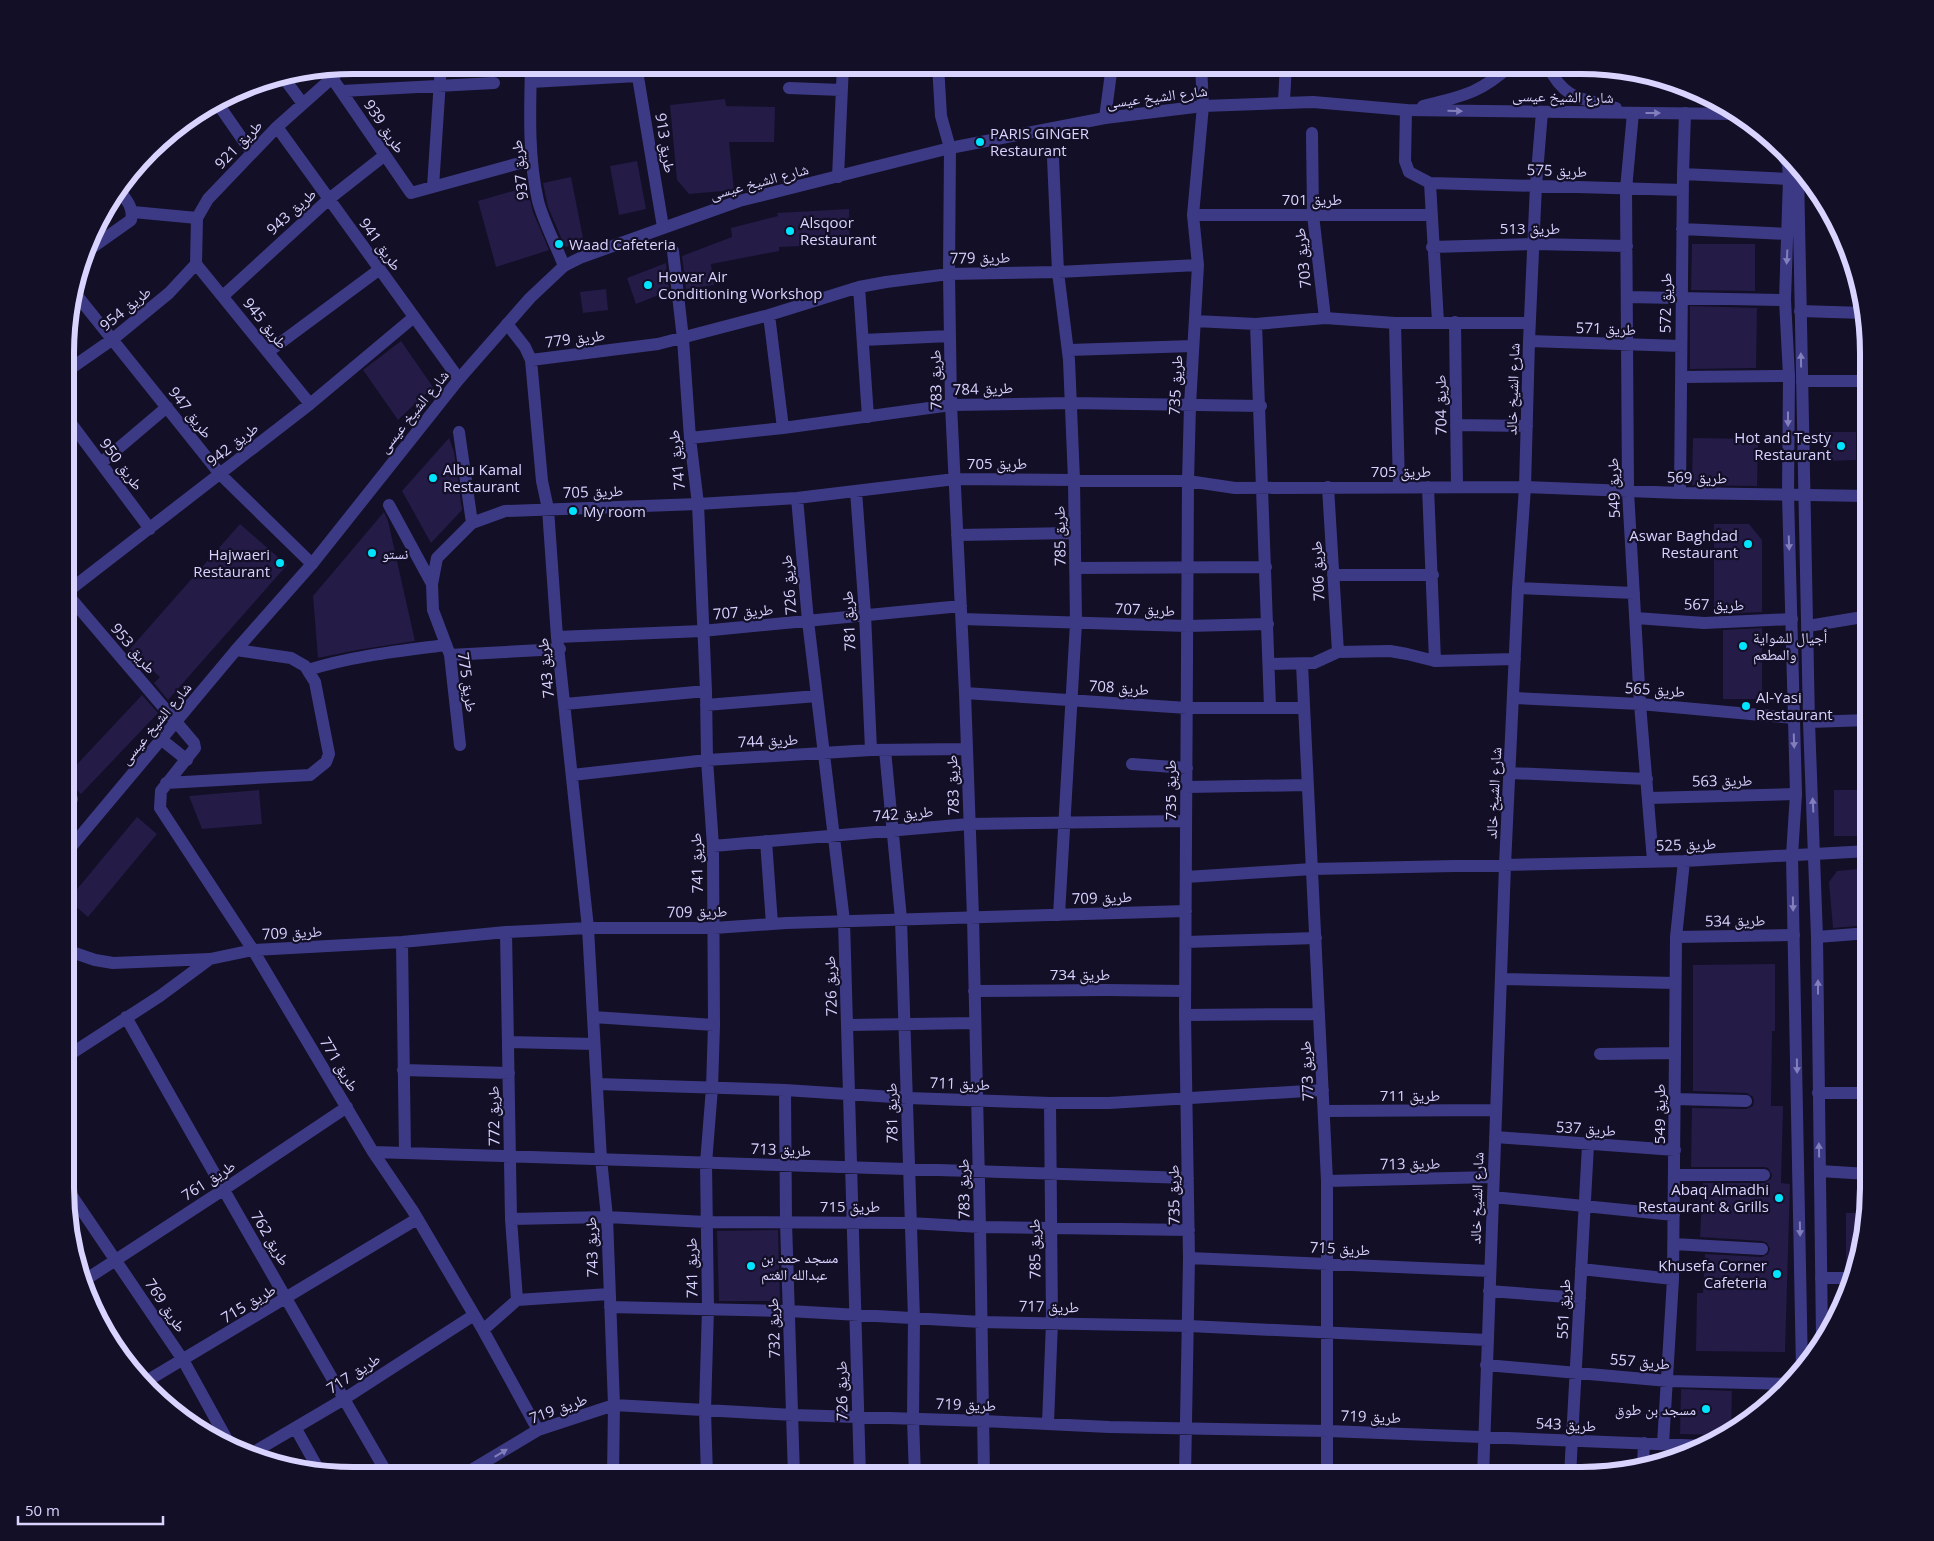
<svg xmlns="http://www.w3.org/2000/svg" width="1934" height="1541" font-family="'Open Sans','Noto Naskh Arabic',sans-serif">
  <style>
    .building { fill: #241b47 }
    .lines { fill: none; stroke-linecap: round; stroke-linejoin: round }
    .minor { stroke: #3d3a85; stroke-width: 12 }
    .tertiary { stroke: #3d3a85; stroke-width: 12 }
    .oneway { fill: #837fbc }
    .poi-dot { fill: #00e5ff; stroke: #130f26; stroke-width: 2 }
    .labels { text-anchor: middle; dominant-baseline: central; stroke-width: 4.5; stroke-linejoin: round; paint-order: stroke }
    .street-label { font-size: 15px; fill: #d9d4ff; stroke: #130f26 }
    .poi-label { font-size: 15px; fill: #d9d4ff; stroke: #130f26; text-anchor: start }
    .rim { fill: none; stroke: #d9d4ff; stroke-width: 6 }
  </style>
  <rect width="100%" height="100%" fill="#130f26"/>
  <path class="building" d="M725,99L726,106L775,107L774,142H729L734,190L689,194L677,180L670,105Z
    M637,161L646,209L619,215L610,166Z
    M571,177L584,243L565,247L548,207L543,183Z
    M527,187L533,212L549,250L496,267L478,201Z
    M849,209L850,244L779,247V251L711,264L714,285L686,289L682,256L732,237L731,228L778,216L777,213Z
    M1692,244H1755V291L1691,290Z
    M666,263L669,291L636,304L627,278Z
    M606,289L608,310L583,313L580,292Z
    M1690,306L1757,308L1756,368L1690,369Z
    M401,341L433,387L398,420L363,370Z
    M1825,432H1856V460L1826,461Z
    M449,438L454,452L462,510L431,543L402,491Z
    M1693,438L1758,439L1757,486L1692,485Z
    M384,512L388,521L415,641L357,650L318,658L313,596Z
    M240,524L287,565L168,700L154,683L160,677L129,650Z
    M1714,524H1749L1762,540V612L1714,614Z
    M1762,628V699H1723V630Z
    M142,695L158,713L81,794L67,780V775Z
    M259,790L262,824L202,829L189,796Z
    M1834,790H1861V836H1834Z
    M137,817L157,834L88,917L68,900Z
    M1869,868V925L1833,928L1829,882L1837,871Z
    M1775,964V1031H1772L1771,1106H1783L1781,1183L1790,1184L1785,1352L1696,1351L1697,1293H1703L1705,1254L1762,1257L1768,1254L1770,1249L1767,1243L1762,1241L1700,1237L1703,1183H1764L1771,1179L1772,1175L1768,1168L1764,1167H1691L1692,1108L1746,1109L1753,1106L1754,1101L1753,1097L1747,1093L1693,1091V965Z
    M1846,1213H1867L1854,1270H1846Z
    M778,1230L780,1301H719L717,1231Z
    M1681,1389L1732,1391L1731,1433L1728,1435L1680,1434Z"/>
  <g class="lines">
    <path class="minor" d="M531,65C530,110 528,157 538,201C544,223 556,245 564,266
      M636,65L663,227
      M938,65L941,116L950,148L949,274L951,405L965,693L973,917L980,1227L984,1476
      M283,77L303,104
      M332,78L411,193L531,160
      M531,82L637,76
      M789,88L841,90
      M342,91L494,83
      M1284,101L1286,65
      M218,104L252,153
      M1406,110L1405,161L1409,172L1430,183L1438,322
      M1633,113L1626,189L1628,491L1640,704L1653,861
      M1105,118L1112,65
      M277,127L459,379
      M1312,133L1313,215L1325,318
      M1053,158L1058,272L1069,360L1074,480L1076,623L1059,915
      M1683,174L1789,179
      M838,177L843,65
      M1430,183L1683,190
      M433,187L441,65
      M133,212L197,218
      M1193,215H1431
      M1682,229L1788,234
      M1432,247L1534,244L1627,246
      M90,249L131,220C134,207 126,200 119,190
      M673,251L683,339L690,438L698,504L706,691L707,760L713,846L714,1025L712,1088L706,1163L708,1308L705,1410L707,1476
      M196,264L197,218L208,199L277,127L332,78L342,67
      M196,264L310,404
      M859,287L868,417
      M75,293L220,474L312,564
      M223,296L329,199L385,155
      M1627,297L1785,300
      M1800,311L1864,313
      M769,315L783,428
      M1195,321L1256,324L1325,318L1395,323H1530
      M1455,322L1457,487
      M1395,323L1399,487
      M507,324L525,347L531,360L542,481L548,509L557,637L588,928L601,1159L607,1217L614,1405L613,1476
      M1256,324L1270,707
      M863,340L950,336
      M1529,341L1681,346
      M1069,350L1193,346
      M268,352L380,269
      M531,360L658,344L769,315L859,287L886,282L949,274L1058,272L1198,265
      M67,371L113,339L169,293L196,264
      M1681,377L1789,376
      M1802,381H1869
      M67,418L150,529
      M1456,425L1527,426
      M459,432L472,523L437,558L432,584L433,610L450,655L460,745
      M690,438L783,428L951,405L1071,403L1261,406
      M101,463L167,407
      M1328,487L1338,652
      M1428,487L1435,661
      M856,491L865,614L871,750
      M1680,493L1683,174L1685,113
      M797,498L808,621L844,921L860,1476
      M389,505L432,584
      M472,523L505,511L698,504L797,498L955,479L1188,481L1235,488L1525,487L1680,493L1869,496
      M957,535L1075,533
      M1075,568L1266,567
      M1333,575H1433
      M1518,588L1634,593
      M67,592L310,404L414,317
      M67,594L194,743L195,748L161,791L160,808L253,950L373,1152L413,1211L483,1330L538,1430
      M1636,618L1704,623L1792,619
      M962,619L1187,626L1268,624
      M1808,626L1869,616
      M557,637L702,631L961,606
      M450,655L560,649
      M1270,664L1314,663L1338,652L1390,651L1407,654L1435,661L1515,659
      M1302,664L1327,1181V1476
      M308,670C352,656 400,651 446,645
      M965,693L1187,708H1303
      M1514,698L1640,704L1794,718
      M565,704L706,691
      M706,705L817,696
      M1809,722L1869,720
      M162,740L187,760
      M885,750L901,919L914,1319L913,1419L915,1476
      M1132,764L1187,768
      M1510,773L1647,779
      M572,775L707,760L871,750L967,749
      M166,783L310,775L326,762L329,754L315,682L305,666L291,658L236,650
      M1187,787L1308,785
      M67,793L72,799
      M1649,798L1796,794
      M766,841L772,924
      M713,846L969,824L1186,821
      M1186,877L1312,869L1684,861L1869,851
      M506,932L511,1219L517,1300
      M1676,937L1794,935
      M1817,937L1869,933
      M402,942L405,1153
      M1186,942L1316,938
      M66,950L95,960L113,963L210,959L253,950L402,942L506,932L588,928H714L786,923L1186,911
      M1501,979L1675,983
      M974,991L1106,990L1185,991
      M1185,1015L1319,1014
      M126,1017C212,1171 300,1323 388,1475
      M593,1017L714,1025
      M848,1025L975,1023
      M508,1042L594,1044
      M1600,1054L1675,1053
      M66,1057L160,996L210,959
      M403,1070L509,1073
      M597,1084L785,1090L908,1098L1050,1103H1109L1323,1090
      M785,1090L786,1222L794,1476
      M1818,1093H1868
      M1675,1099L1746,1101
      M1325,1111L1496,1110
      M1495,1137L1675,1150
      M373,1152L1188,1178
      M1820,1171L1868,1174
      M1675,1175H1764
      M1327,1181L1493,1177
      M66,1187L183,1360L231,1447
      M1493,1197L1674,1215
      M511,1219L607,1217L706,1222L910,1223L980,1227L1189,1230
      M1674,1244L1762,1249
      M1189,1258L1490,1271
      M1581,1269L1673,1279
      M1821,1278H1852
      M85,1280L223,1190L347,1107
      M1489,1291L1580,1298
      M610,1307L789,1311L981,1322L1189,1326L1487,1340
      M483,1330L517,1300L609,1294
      M1486,1365L1668,1381L1791,1384
      M145,1382L417,1219
      M1048,1423L1052,1322L1050,1103
      M296,1429L320,1472
      M1663,1444L1673,1279L1676,937L1684,861
      M249,1455L344,1399L474,1315
      M1643,1464L1644,1443
      M463,1475L538,1430L614,1405L793,1415L984,1421L1109,1427L1329,1431L1707,1446
      M1185,1476L1189,1258L1185,1015L1188,481L1190,405L1198,265L1193,215L1203,106L1201,65
      M1483,1476L1505,865L1518,588L1525,487L1529,341L1536,185L1542,112
      M1570,1476L1588,1145"/>
    <path class="tertiary" d="M1548,66C1565,101 1582,98 1616,108
      M1423,106C1462,96 1479,94 1510,66
      M1775,141L1788,164L1789,179L1785,300L1789,376L1788,495L1796,794L1792,855L1802,1370
      M1798,172L1809,722L1817,937L1822,1339
      M66,853L236,650L312,564L459,379L530,298L564,266L582,257L739,201L950,148L1105,118L1203,106L1313,102L1406,110L1735,114"/>
  </g>
  <defs><path id="oneway-solid" d="M-6-.8H1V-3.2L6.5 0L1 3.2V.8H-6Z" transform="scale(1.25)"/></defs>
  <g class="oneway">
    <use href="#oneway-solid" transform="translate(1455 111) rotate(1)"/>
    <use href="#oneway-solid" transform="translate(1653 113)"/>
    <use href="#oneway-solid" transform="translate(1787 257) rotate(93)"/>
    <use href="#oneway-solid" transform="translate(1801 360) rotate(-91)"/>
    <use href="#oneway-solid" transform="translate(1788 419) rotate(90)"/>
    <use href="#oneway-solid" transform="translate(1789 543) rotate(88)"/>
    <use href="#oneway-solid" transform="translate(1794 741) rotate(88)"/>
    <use href="#oneway-solid" transform="translate(1813 805) rotate(-93)"/>
    <use href="#oneway-solid" transform="translate(1793 904) rotate(89)"/>
    <use href="#oneway-solid" transform="translate(1818 987) rotate(-90)"/>
    <use href="#oneway-solid" transform="translate(1797 1066) rotate(89)"/>
    <use href="#oneway-solid" transform="translate(1819 1150) rotate(-91)"/>
    <use href="#oneway-solid" transform="translate(1800 1229) rotate(89)"/>
    <use href="#oneway-solid" transform="translate(501 1453) rotate(-31)"/>
  </g>
  <g class="poi-dot">
    <circle cx="980" cy="142" r="5"/>
    <circle cx="790" cy="231" r="5"/>
    <circle cx="559" cy="244" r="5"/>
    <circle cx="648" cy="285" r="5"/>
    <circle cx="1841" cy="446" r="5"/>
    <circle cx="433" cy="478" r="5"/>
    <circle cx="573" cy="511" r="5"/>
    <circle cx="1748" cy="544" r="5"/>
    <circle cx="372" cy="553" r="5"/>
    <circle cx="280" cy="563" r="5"/>
    <circle cx="1743" cy="646" r="5"/>
    <circle cx="1746" cy="706" r="5"/>
    <circle cx="1779" cy="1198" r="5"/>
    <circle cx="751" cy="1266" r="5"/>
    <circle cx="1777" cy="1274" r="5"/>
    <circle cx="1706" cy="1409" r="5"/>
  </g>
  <g class="labels">
    <g class="street-label">
      <text transform="translate(1157 96) rotate(-7)">شارع الشيخ عيسى</text>
      <text transform="translate(1563 96) rotate(1)">شارع الشيخ عيسى</text>
      <text transform="translate(385 126) rotate(56)">طريق 939</text>
      <text transform="translate(666 143) rotate(81)">طريق 913</text>
      <text transform="translate(238 144) rotate(-46)">طريق 921</text>
      <text transform="translate(519 170) rotate(-96)">طريق 937</text>
      <text transform="translate(1557 170) rotate(2)">طريق 575</text>
      <text transform="translate(759 181) rotate(-15)">شارع الشيخ عيسى</text>
      <text x="1312" y="199">طريق 701</text>
      <text transform="translate(291 211) rotate(-42)">طريق 943</text>
      <text x="1530" y="228">طريق 513</text>
      <text transform="translate(381 244) rotate(54)">طريق 941</text>
      <text transform="translate(980 257) rotate(-1)">طريق 779</text>
      <text transform="translate(1302 258) rotate(-96)">طريق 703</text>
      <text transform="translate(1665 303) rotate(-89)">طريق 572</text>
      <text transform="translate(125 308) rotate(-39)">طريق 954</text>
      <text transform="translate(266 323) rotate(51)">طريق 945</text>
      <text transform="translate(1606 328) rotate(2)">طريق 571</text>
      <text transform="translate(575 338) rotate(-7)">طريق 779</text>
      <text transform="translate(935 380) rotate(-91)">طريق 783</text>
      <text transform="translate(1175 385) rotate(-87)">طريق 735</text>
      <text transform="translate(983 388) rotate(-2)">طريق 784</text>
      <text transform="translate(1512 389) rotate(-88)">شارع الشيخ خالد</text>
      <text transform="translate(1440 405) rotate(-91)">طريق 704</text>
      <text transform="translate(413 411) rotate(-51)">شارع الشيخ عيسى</text>
      <text transform="translate(191 412) rotate(52)">طريق 947</text>
      <text transform="translate(232 444) rotate(-38)">طريق 942</text>
      <text transform="translate(676 460) rotate(-96)">طريق 741</text>
      <text x="997" y="463">طريق 705</text>
      <text transform="translate(122 464) rotate(53)">طريق 950</text>
      <text x="1401" y="471">طريق 705</text>
      <text transform="translate(1697 477) rotate(1)">طريق 569</text>
      <text transform="translate(1613 488) rotate(-92)">طريق 549</text>
      <text transform="translate(593 491) rotate(-2)">طريق 705</text>
      <text transform="translate(1059 536) rotate(-91)">طريق 785</text>
      <text transform="translate(1317 571) rotate(-93)">طريق 706</text>
      <text transform="translate(788 585) rotate(-95)">طريق 726</text>
      <text transform="translate(1714 604) rotate(1)">طريق 567</text>
      <text transform="translate(1145 609) rotate(2)">طريق 707</text>
      <text transform="translate(743 611) rotate(-5)">طريق 707</text>
      <text transform="translate(848 621) rotate(-93)">طريق 781</text>
      <text transform="translate(134 648) rotate(50)">طريق 953</text>
      <text transform="translate(545 668) rotate(-96)">طريق 743</text>
      <text transform="translate(468 682) rotate(82)">طريق 775</text>
      <text transform="translate(1119 687) rotate(4)">طريق 708</text>
      <text transform="translate(1655 689) rotate(4)">طريق 565</text>
      <text transform="translate(155 723) rotate(-50)">شارع الشيخ عيسى</text>
      <text transform="translate(768 740) rotate(-3)">طريق 744</text>
      <text transform="translate(1722 780) rotate(-1)">طريق 563</text>
      <text transform="translate(952 785) rotate(-92)">طريق 783</text>
      <text transform="translate(1170 790) rotate(-90)">طريق 735</text>
      <text transform="translate(1493 793) rotate(-87)">شارع الشيخ خالد</text>
      <text transform="translate(903 813) rotate(-5)">طريق 742</text>
      <text transform="translate(1686 844) rotate(-2)">طريق 525</text>
      <text transform="translate(696 863) rotate(-92)">طريق 741</text>
      <text transform="translate(1102 897) rotate(-2)">طريق 709</text>
      <text transform="translate(697 911) rotate(-1)">طريق 709</text>
      <text transform="translate(1735 920) rotate(-1)">طريق 534</text>
      <text transform="translate(292 932) rotate(-3)">طريق 709</text>
      <text x="1080" y="974">طريق 734</text>
      <text transform="translate(830 986) rotate(-92)">طريق 726</text>
      <text transform="translate(340 1064) rotate(59)">طريق 771</text>
      <text transform="translate(1306 1071) rotate(-93)">طريق 773</text>
      <text transform="translate(960 1083) rotate(2)">طريق 711</text>
      <text x="1410" y="1095">طريق 711</text>
      <text transform="translate(891 1113) rotate(-91)">طريق 781</text>
      <text transform="translate(1659 1114) rotate(-90)">طريق 549</text>
      <text transform="translate(493 1116) rotate(-91)">طريق 772</text>
      <text transform="translate(1586 1128) rotate(4)">طريق 537</text>
      <text transform="translate(781 1149) rotate(2)">طريق 713</text>
      <text transform="translate(1410 1163) rotate(-1)">طريق 713</text>
      <text transform="translate(208 1180) rotate(-33)">طريق 761</text>
      <text transform="translate(963 1189) rotate(-91)">طريق 783</text>
      <text transform="translate(1173 1195) rotate(-91)">طريق 735</text>
      <text transform="translate(1476 1198) rotate(-88)">شارع الشيخ خالد</text>
      <text x="850" y="1206">طريق 715</text>
      <text transform="translate(271 1238) rotate(59)">طريق 762</text>
      <text transform="translate(591 1247) rotate(-92)">طريق 743</text>
      <text transform="translate(1340 1248) rotate(3)">طريق 715</text>
      <text transform="translate(1034 1249) rotate(-91)">طريق 785</text>
      <text transform="translate(691 1268) rotate(-91)">طريق 741</text>
      <text transform="translate(248 1303) rotate(-31)">طريق 715</text>
      <text transform="translate(166 1305) rotate(56)">طريق 769</text>
      <text transform="translate(1049 1306) rotate(1)">طريق 717</text>
      <text transform="translate(1563 1309) rotate(-87)">طريق 551</text>
      <text transform="translate(773 1328) rotate(-92)">طريق 732</text>
      <text transform="translate(1640 1361) rotate(5)">طريق 557</text>
      <text transform="translate(353 1373) rotate(-33)">طريق 717</text>
      <text transform="translate(841 1391) rotate(-91)">طريق 726</text>
      <text transform="translate(966 1404) rotate(2)">طريق 719</text>
      <text transform="translate(558 1408) rotate(-20)">طريق 719</text>
      <text transform="translate(1371 1416) rotate(2)">طريق 719</text>
      <text transform="translate(1566 1424) rotate(3)">طريق 543</text>
    </g>
    <g class="poi-label">
      <text x="990" y="133">PARIS GINGER<tspan x="990" dy="17">Restaurant</tspan></text>
      <text x="800" y="222">Alsqoor<tspan x="800" dy="17">Restaurant</tspan></text>
      <text x="569" y="244">Waad Cafeteria</text>
      <text x="658" y="276">Howar Air<tspan x="658" dy="17">Conditioning Workshop</tspan></text>
      <text x="1831" y="437" text-anchor="end">Hot and Testy<tspan x="1831" dy="17">Restaurant</tspan></text>
      <text x="443" y="469">Albu Kamal<tspan x="443" dy="17">Restaurant</tspan></text>
      <text x="583" y="511">My room</text>
      <text x="1738" y="535" text-anchor="end">Aswar Baghdad<tspan x="1738" dy="17">Restaurant</tspan></text>
      <text x="382" y="553">نستو</text>
      <text x="270" y="554" text-anchor="end">Hajwaeri<tspan x="270" dy="17">Restaurant</tspan></text>
      <text x="1753" y="637">أجيال للشواية<tspan x="1753" dy="17">والمطعم</tspan></text>
      <text x="1756" y="697">Al-Yasi<tspan x="1756" dy="17">Restaurant</tspan></text>
      <text x="1769" y="1189" text-anchor="end">Abaq Almadhi<tspan x="1769" dy="17">Restaurant &amp; Grills</tspan></text>
      <text x="761" y="1257">مسجد حمد بن<tspan x="761" dy="17">عبدالله الغتم</tspan></text>
      <text x="1767" y="1265" text-anchor="end">Khusefa Corner<tspan x="1767" dy="17">Cafeteria</tspan></text>
      <text x="1696" y="1409" text-anchor="end">مسجد بن طوق</text>
    </g>
  </g>
  <path d="M0 0H1934V1541H0ZM353 74H1581A279 279 0 0 1 1860 353V1188A279 279 0 0 1 1581 1467H353A279 279 0 0 1 74 1188V353A279 279 0 0 1 353 74Z" fill="#130f26" fill-rule="evenodd"/>
  <path class="rim" d="M353 74H1581A279 279 0 0 1 1860 353V1188A279 279 0 0 1 1581 1467H353A279 279 0 0 1 74 1188V353A279 279 0 0 1 353 74Z"/>
  <path d="M18 1516v8h145v-8" fill="none" stroke="#d9d4ff" stroke-width="2.5"/>
  <text x="25" y="1516" font-size="15" fill="#d9d4ff" stroke="#130f26" stroke-width="4" paint-order="stroke">50 m</text>
</svg>
